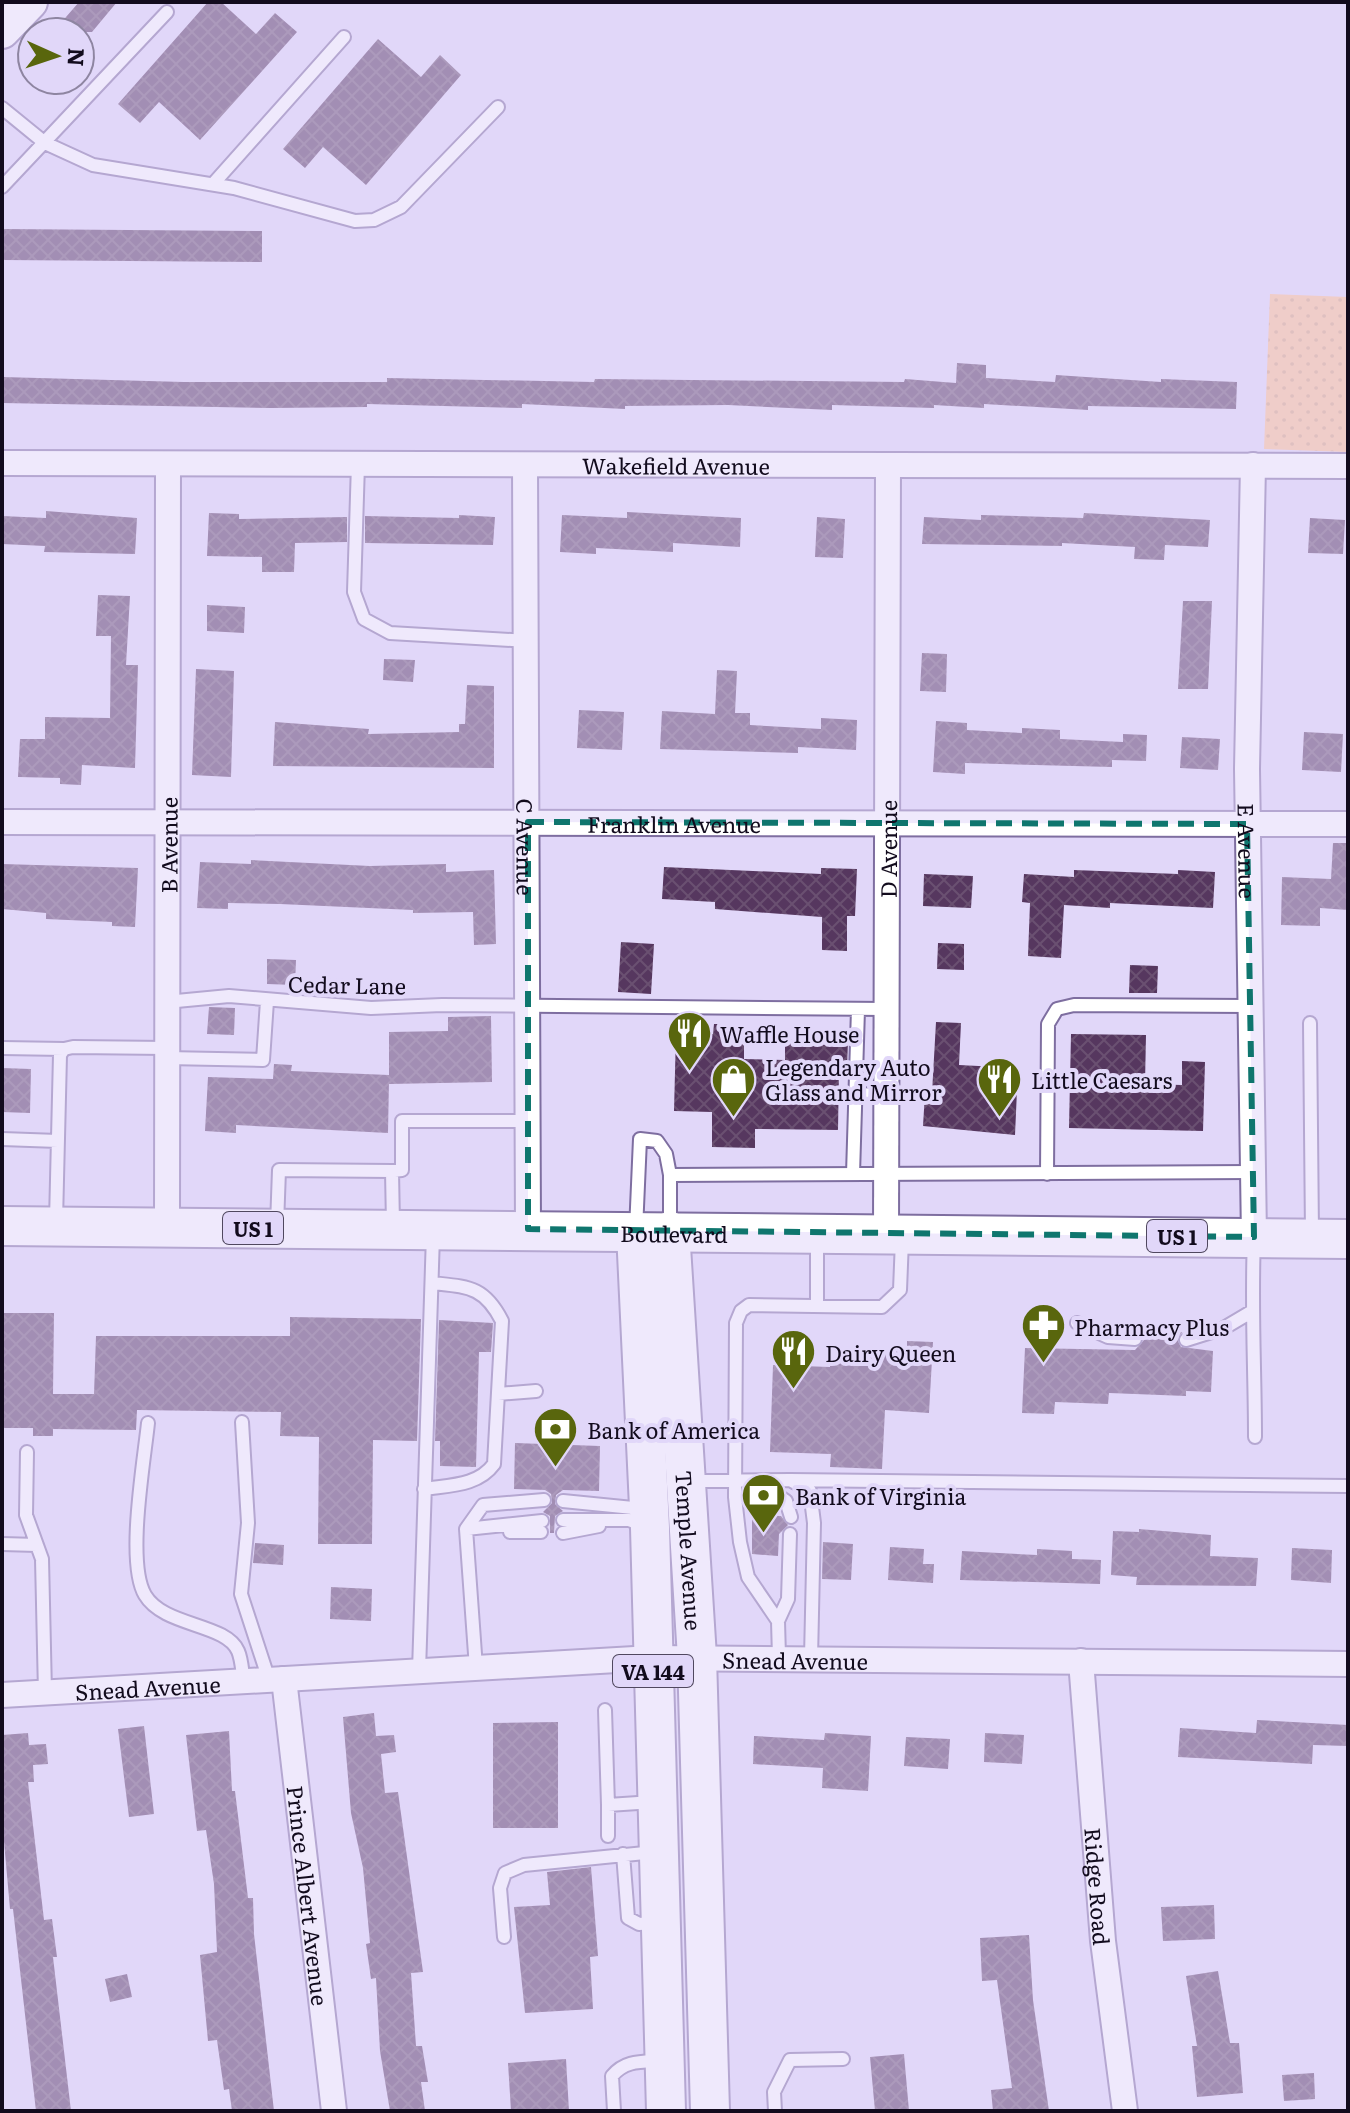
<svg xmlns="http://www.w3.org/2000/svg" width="1350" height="2113" font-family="Literata,serif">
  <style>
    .park { fill: url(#park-dots) }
    .building { fill: url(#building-cross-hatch) }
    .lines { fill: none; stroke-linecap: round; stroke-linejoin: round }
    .lane-casing { stroke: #7e6ea0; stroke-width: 16 }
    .street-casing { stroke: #7e6ea0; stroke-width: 28 }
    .secondary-casing { stroke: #7e6ea0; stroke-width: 38 }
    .primary-casing { stroke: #7e6ea0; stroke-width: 42 }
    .lane { stroke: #fff; stroke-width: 12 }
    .street { stroke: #fff; stroke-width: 24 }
    .secondary { stroke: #fff; stroke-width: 34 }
    .primary { stroke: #fff; stroke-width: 38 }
    .marked { fill: none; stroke: #0f766e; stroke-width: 6; stroke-dasharray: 16 10; stroke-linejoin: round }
    .labels { text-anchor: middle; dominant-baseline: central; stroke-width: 8; stroke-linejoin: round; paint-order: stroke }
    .shield { fill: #e1d7f9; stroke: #50485f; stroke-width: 2 }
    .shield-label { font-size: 20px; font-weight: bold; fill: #120b1d }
    .street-label { font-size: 22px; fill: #120b1d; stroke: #e1d7f9 }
    .poi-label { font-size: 22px; fill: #120b1d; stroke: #e1d7f9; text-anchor: start }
  </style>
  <defs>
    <pattern id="park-dots" width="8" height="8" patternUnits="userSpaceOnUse" patternTransform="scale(2)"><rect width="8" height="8" fill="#ffc08f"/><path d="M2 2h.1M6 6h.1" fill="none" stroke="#daa47b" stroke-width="1.8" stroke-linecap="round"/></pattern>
    <pattern id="building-cross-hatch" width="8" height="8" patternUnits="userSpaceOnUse" patternTransform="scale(2)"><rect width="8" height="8" fill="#56375f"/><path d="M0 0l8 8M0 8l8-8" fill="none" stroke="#6a5071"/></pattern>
  </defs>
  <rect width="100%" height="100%" fill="#e1d7f9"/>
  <path class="park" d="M1270,294L1348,297V452L1264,449Z"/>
  <path class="building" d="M79,2H117L92,32H53Z
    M208,2H221L256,34L275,13L297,32L200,140L159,102L140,123L118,104Z
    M378,39L421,77L440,55L461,75L366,185L323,147L305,168L283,149Z
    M2,229L262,231V262L2,260Z
    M957,363L986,365V378L1055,382L1056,375L1161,382V379L1237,382L1236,409L1088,406V410L984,404V408L934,405V408L832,405V410L728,405L625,406V409L522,404V408L367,404V407L271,408L2,403V377L184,382H387V378L594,382L595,379L904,382L905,379L956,383Z
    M46,511L137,518L135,554L44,552L45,546L2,544V516L46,518Z
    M627,512L741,518L740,547L673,543V552L596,548V554L560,552L562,515L627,518Z
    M209,513L239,514V519L347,517V542L295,543L294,572H262V557L207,556Z
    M1084,513L1210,520L1208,547L1165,545L1164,560L1134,559L1135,547L1062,543V546L922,544L924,517L981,520V515L1083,518Z
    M459,515L495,517L493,545L365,543V516L459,518Z
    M817,517L845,519L843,558L815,557Z
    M1310,518L1345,520L1343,554L1308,553Z
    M98,595L130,596L126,665H138L135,768L82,765L81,785L60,784V778L18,777L20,739H45V717L110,718L111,636H96Z
    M1183,601H1212L1208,689H1178Z
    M207,605L245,607L244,633L207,631Z
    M922,653L947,654L946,692L920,691Z
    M384,659L415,660L413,682L383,680Z
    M196,669L234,671L231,777L192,775Z
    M717,670L737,671L735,713H750V725L821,729V718L857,720L856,750L798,747V753L660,749L662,711L715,714Z
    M467,685L494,686V768L273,766L275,722L369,729L368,734L459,732V724H465Z
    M579,710L624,712L622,750L577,748Z
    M936,721L967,723V730L1022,733V728L1060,730V739L1123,742V734L1147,735L1146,761L1112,760V767L965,763V774L933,772Z
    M1304,732L1343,734L1341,772L1302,770Z
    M1182,737L1220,739L1218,770L1180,768Z
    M1333,843H1348V910L1320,908V926L1281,925L1282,877L1331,879Z
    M251,860L370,866L446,864V872L494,870L496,944L474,945L473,912L413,913V910L280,904L228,903V909L197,908L200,862L251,864Z
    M2,864L138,868L135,927L112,926V922L46,919V913L2,909Z
    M664,867L821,874V868L857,869L855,916H847V951L822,950V917L715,909V902L662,899Z
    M1074,870L1178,874V870L1215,872L1213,908L1110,903V908L1064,905L1061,958L1028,956L1030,903L1022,902L1024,874L1074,877Z
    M924,874L973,876L971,908L923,906Z
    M621,942L654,944L651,994L618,992Z
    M938,943L964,944V970L937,969Z
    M267,959L296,960L295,985L267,984Z
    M1130,965L1158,966L1157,993H1129Z
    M209,1007L235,1008L234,1035L207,1034Z
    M491,1016L492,1082L389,1084V1080L388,1133L236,1125V1133L205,1131L208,1077L273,1079L274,1064L292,1065L291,1071L389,1075V1032L448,1031V1017Z
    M936,1022L961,1023L959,1065L1018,1068L1015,1135L923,1126L925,1093H932Z
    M714,1024H744V1059L785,1060V1039L848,1040L847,1069H839L838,1130L755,1129V1148L712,1147V1112L674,1111L676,1033L713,1034Z
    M1071,1034L1146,1035L1145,1084L1182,1085V1061L1205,1062L1203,1131L1069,1128Z
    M2,1068L31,1069L30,1113L2,1112Z
    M2,1313H54L53,1394H94L96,1336H290V1317L421,1319L417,1441L373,1440L372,1544H318L319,1437L280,1436L281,1412L137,1410L136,1430L53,1429V1436H33V1428H2Z
    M439,1320L493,1323L491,1352H479L476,1467L440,1466V1441H435Z
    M1138,1331L1182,1332L1177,1339L1181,1347L1213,1351L1211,1392L1186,1391V1396L1109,1393L1108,1404L1055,1402L1054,1414L1022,1413L1025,1348L1135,1350L1144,1340Z
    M907,1341L933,1342L929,1413L885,1410L882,1469L830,1467L831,1454L770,1452L773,1365L830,1367L831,1347L907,1349Z
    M515,1443L600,1446L599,1491L563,1490L556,1495L555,1504L563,1511L555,1516L554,1533H550V1516L543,1512L552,1503L551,1494L545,1490L514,1489Z
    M752,1515L781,1516L788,1525L779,1534L778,1556L752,1554Z
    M1139,1529L1211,1535L1210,1556L1258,1558L1256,1586L1136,1585L1137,1577L1111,1575L1113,1531L1139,1532Z
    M823,1542L853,1544L851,1580L822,1579Z
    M255,1543L284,1545L283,1565L253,1563Z
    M890,1547L924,1549L923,1564H934L933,1583L888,1580Z
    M1292,1548L1332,1550L1331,1583L1291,1580Z
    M1037,1549L1072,1551V1559L1101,1560L1100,1584L960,1580L962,1551L1037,1555Z
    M331,1587L372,1589L371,1621L330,1619Z
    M374,1713L376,1736L394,1735L396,1752L381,1754L385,1793L398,1792L423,1972L411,1973L416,2046H422L428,2082H421L425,2111H390L380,2051L376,1978L371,1979L366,1944L370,1943L363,1868L351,1813L343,1717Z
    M1257,1720L1348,1725V1746L1313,1745L1312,1764L1178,1757L1180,1728L1256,1733Z
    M558,1722V1828H493V1723Z
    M144,1726L154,1814L129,1817L118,1729Z
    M229,1731L232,1791H235L248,1898H253L254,1934L274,2111H232L229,2089L224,2090L217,2040L208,2041L200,1955L217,1952L214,1884L206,1830L197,1831L186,1735Z
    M28,1733L29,1745L46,1744L48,1764L33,1765L34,1782H28L44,1920L52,1919L57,1957H53L71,2111H36L13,1909H10L2,1819V1735Z
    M825,1733L871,1736L868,1791L822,1788L823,1768L753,1764L754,1736L824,1740Z
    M985,1733L1024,1735L1022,1764L984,1762Z
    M906,1737L950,1739L948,1769L904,1766Z
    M591,1867L598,1956L590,1957L593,2009L525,2013L514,1907L550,1905L547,1872Z
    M1214,1905L1215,1939L1163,1941L1161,1907Z
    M1029,1935L1033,2000L1049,2111H993L991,2090L1012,2088L997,1980L982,1981L980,1938Z
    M1218,1971L1230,2043H1239L1243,2093L1197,2097L1192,2046H1197L1186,1976Z
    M127,1974L132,1997L110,2002L105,1979Z
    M904,2054L909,2111H875L870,2057Z
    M566,2059L569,2111H511L508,2063Z
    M1314,2073L1315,2099L1284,2101L1282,2075Z"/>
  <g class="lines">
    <defs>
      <path id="lane" d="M2,108L45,143L93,165L234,188L355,221L374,220L401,207L498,107
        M213,184L344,37
        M2,187L167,12
        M358,464L354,592L364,619L390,633L528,641
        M166,1002L229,996L371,1008L442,1005L887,1009
        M1310,1023L1312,1235
        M2,1048L64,1049
        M166,1058L263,1060L267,1001
        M857,1094L886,1095
        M2,1139L58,1141
        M392,1171L402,1170V1121H528
        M853,1174L858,1009
        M1047,1174L1048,1024L1057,1009L1074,1005L1249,1006
        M670,1175L1252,1172
        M56,1221L60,1055L64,1049L73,1047L167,1048
        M277,1225L279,1170L392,1171L393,1225
        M636,1230L640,1139L657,1141L666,1154L670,1175V1227
        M1254,1240C1251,1306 1255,1371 1255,1437
        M817,1306V1240
        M1077,1323L1108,1337L1135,1339
        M1186,1340L1224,1328L1251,1312
        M498,1394L536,1391
        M242,1422L248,1523L241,1594L269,1680
        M148,1423C144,1462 126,1563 145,1595C164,1627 226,1623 238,1651C242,1660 242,1672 244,1682
        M27,1452L26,1515L42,1559L45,1693
        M790,1480L1348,1486
        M691,1481L790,1480L810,1491L814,1523L811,1658
        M424,1489C450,1485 478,1486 494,1464L502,1321C484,1286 468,1287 432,1283
        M735,1497H780L786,1501L791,1517
        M563,1501L643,1509
        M563,1520H629L643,1525
        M466,1529L542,1521
        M510,1532H541
        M563,1533L599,1526
        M2,1544L37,1545
        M778,1621L788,1599L790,1534
        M779,1657L778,1621L748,1577L740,1542L735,1497L736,1323L741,1311L749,1305L882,1307L900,1290L902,1240
        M476,1668L466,1529L483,1505L544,1500
        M419,1671L433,1235
        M605,1710L608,1805L653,1802
        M608,1805V1836
        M623,1854L628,1918L639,1924L655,1923
        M504,1937L500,1888L505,1873L524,1865L655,1852
        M614,2111L612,2076C625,2060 641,2062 661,2061
        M775,2111L774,2092L790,2060L843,2059"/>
      <g id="street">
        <path id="s1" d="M2,463L1348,466"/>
        <path id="s2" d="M525,465L528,1229"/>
        <path id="s3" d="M1253,465L1247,769L1254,1237"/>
        <path id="s4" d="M2,822L1348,824"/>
        <path id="s5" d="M167,1227L168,464"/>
        <path id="s6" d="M886,1233L888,465"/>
        <path id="s7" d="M1081,1661L1103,1941L1125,2111"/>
        <path id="s8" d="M284,1679L334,2111"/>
        <path id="s9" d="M2,1695L652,1658L1348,1664"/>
      </g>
      <path id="secondary" d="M2,31L30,2"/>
      <g id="primary">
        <path id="s10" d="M2,1226L1348,1239"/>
        <path id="s11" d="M670,1231L697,1657L710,2111"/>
        <path d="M636,1232L650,1528L666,2111"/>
      </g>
    </defs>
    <use href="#lane" class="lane-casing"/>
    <use href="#street" class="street-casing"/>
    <use href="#secondary" class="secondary-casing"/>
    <use href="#primary" class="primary-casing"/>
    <use href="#lane" class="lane"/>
    <use href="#street" class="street"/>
    <use href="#secondary" class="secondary"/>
    <use href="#primary" class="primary"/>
  </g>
  <path d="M0 0H1350V2113H0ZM528,822L1247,824L1254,1237L528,1229Z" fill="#e1d7f9" fill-opacity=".55" fill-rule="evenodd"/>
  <path class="marked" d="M528,822L1247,824L1254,1237L528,1229Z"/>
  <defs>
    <symbol id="restaurant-pin" viewBox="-11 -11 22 30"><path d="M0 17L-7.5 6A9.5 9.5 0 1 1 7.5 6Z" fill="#59660d" stroke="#e1d7f9"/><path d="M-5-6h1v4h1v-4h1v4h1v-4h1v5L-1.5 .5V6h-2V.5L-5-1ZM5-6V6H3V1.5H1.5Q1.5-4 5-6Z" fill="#fff"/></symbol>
    <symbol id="shop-pin" viewBox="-11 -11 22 30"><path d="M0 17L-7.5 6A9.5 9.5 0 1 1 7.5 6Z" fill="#59660d" stroke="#e1d7f9"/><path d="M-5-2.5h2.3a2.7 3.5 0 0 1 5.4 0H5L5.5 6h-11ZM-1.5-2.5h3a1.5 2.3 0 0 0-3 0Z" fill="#fff"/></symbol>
    <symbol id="pharmacy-pin" viewBox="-11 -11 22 30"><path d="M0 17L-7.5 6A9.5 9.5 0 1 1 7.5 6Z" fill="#59660d" stroke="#e1d7f9"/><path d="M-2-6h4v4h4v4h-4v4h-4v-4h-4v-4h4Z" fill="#fff"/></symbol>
    <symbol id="bank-pin" viewBox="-11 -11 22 30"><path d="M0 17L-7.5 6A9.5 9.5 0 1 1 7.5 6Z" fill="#59660d" stroke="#e1d7f9"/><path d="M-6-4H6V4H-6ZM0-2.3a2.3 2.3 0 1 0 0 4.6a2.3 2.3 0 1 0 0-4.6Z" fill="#fff"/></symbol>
  </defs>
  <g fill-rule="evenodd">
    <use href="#restaurant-pin" x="664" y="1008" width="51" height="69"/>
    <use href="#shop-pin" x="708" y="1054" width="51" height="69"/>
    <use href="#restaurant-pin" x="974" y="1054" width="51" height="69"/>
    <use href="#pharmacy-pin" x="1018" y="1300" width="51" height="69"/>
    <use href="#restaurant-pin" x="768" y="1326" width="51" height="69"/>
    <use href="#bank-pin" x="530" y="1404" width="51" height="69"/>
    <use href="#bank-pin" x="738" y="1470" width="51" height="69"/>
  </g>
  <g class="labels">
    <g class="shield">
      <rect x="223" y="1212" width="60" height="32" rx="6"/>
      <rect x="1147" y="1220" width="60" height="32" rx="6"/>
      <rect x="613" y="1655" width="80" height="32" rx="6"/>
    </g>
    <g class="shield-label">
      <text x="253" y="1228">US 1</text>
      <text x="1177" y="1236">US 1</text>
      <text x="653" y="1671">VA 144</text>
    </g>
    <g class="street-label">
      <text stroke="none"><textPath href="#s1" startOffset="674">Wakefield Avenue</textPath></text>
      <text stroke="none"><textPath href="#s4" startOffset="672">Franklin Avenue</textPath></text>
      <text stroke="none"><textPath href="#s5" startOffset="382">B Avenue</textPath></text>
      <text stroke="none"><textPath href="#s2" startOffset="382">C Avenue</textPath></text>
      <text stroke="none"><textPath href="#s6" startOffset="384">D Avenue</textPath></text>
      <text stroke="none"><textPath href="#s3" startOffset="386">E Avenue</textPath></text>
      <text transform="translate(347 984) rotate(1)">Cedar Lane</text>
      <text stroke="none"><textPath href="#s10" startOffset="672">Boulevard</textPath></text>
      <text stroke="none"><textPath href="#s11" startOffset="320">Temple Avenue</textPath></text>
      <text stroke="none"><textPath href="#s9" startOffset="794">Snead Avenue</textPath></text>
      <text stroke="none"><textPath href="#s9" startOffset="146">Snead Avenue</textPath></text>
      <text stroke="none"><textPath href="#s7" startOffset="226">Ridge Road</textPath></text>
      <text stroke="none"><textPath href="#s8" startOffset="218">Prince Albert Avenue</textPath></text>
    </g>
    <g class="poi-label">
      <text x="720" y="1033">Waffle House</text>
      <text x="765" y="1066">Legendary Auto<tspan x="765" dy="25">Glass and Mirror</tspan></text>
      <text x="1031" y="1079">Little Caesars</text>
      <text x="1074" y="1326">Pharmacy Plus</text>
      <text x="825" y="1352">Dairy Queen</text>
      <text x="587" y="1429">Bank of America</text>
      <text x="795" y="1495">Bank of Virginia</text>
    </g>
  </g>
  <rect width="1350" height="2113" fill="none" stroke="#120b1d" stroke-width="8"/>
  <g transform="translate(56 56) rotate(93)"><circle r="38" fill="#e1d7f9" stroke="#8e85a1" stroke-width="2"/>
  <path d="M0-6L14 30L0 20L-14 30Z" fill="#59660d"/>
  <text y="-12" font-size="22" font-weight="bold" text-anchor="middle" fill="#120b1d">N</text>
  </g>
</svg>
